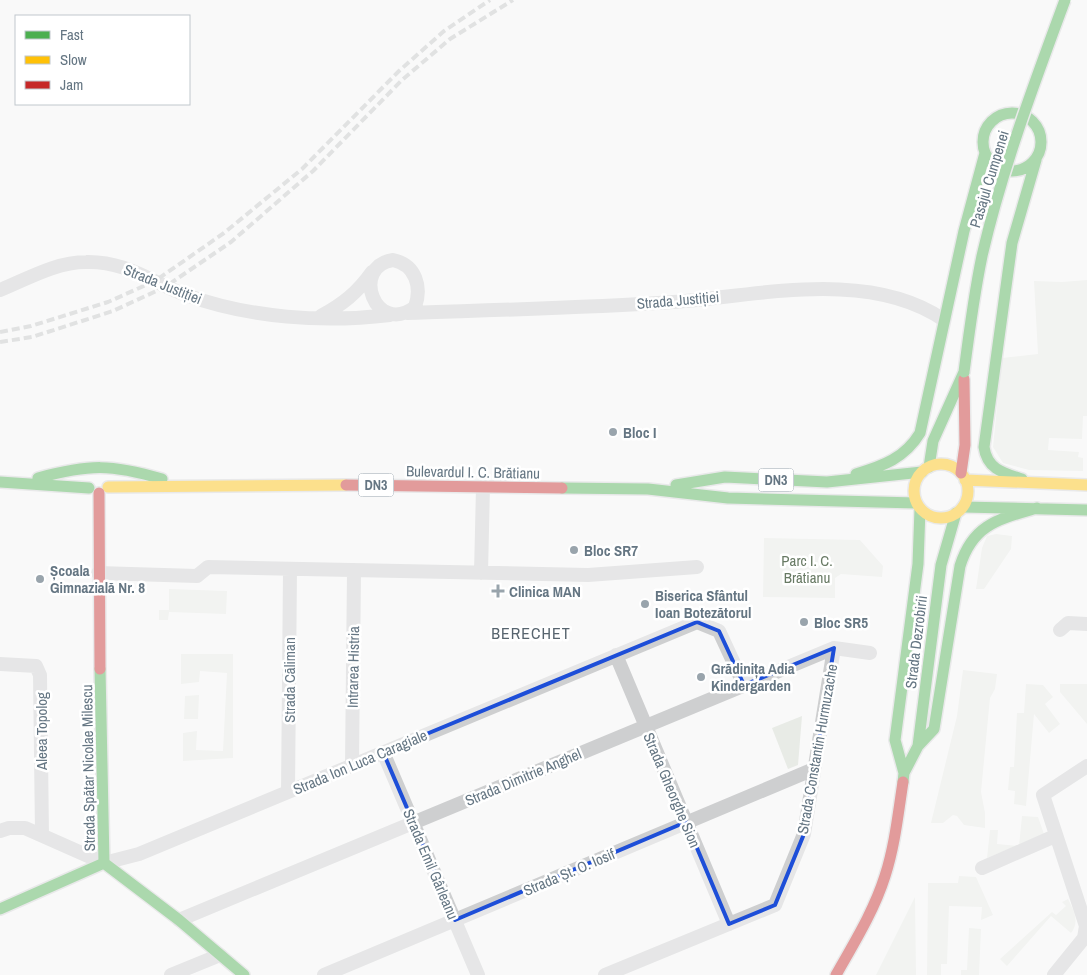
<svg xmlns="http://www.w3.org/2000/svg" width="1087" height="975" font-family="'Archivo Narrow',sans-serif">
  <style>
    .green { fill: #e8ebe6 }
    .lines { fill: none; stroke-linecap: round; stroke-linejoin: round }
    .fast-casing { stroke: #d5d6d7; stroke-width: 14 }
    .slow-casing { stroke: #d5d6d7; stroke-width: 14 }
    .jam-casing { stroke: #d5d6d7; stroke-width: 14 }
    .street { stroke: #cecfd0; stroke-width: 14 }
    .fast { stroke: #4caf50; stroke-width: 11 }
    .slow { stroke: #ffc107; stroke-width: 11 }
    .jam { stroke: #c62828; stroke-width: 11 }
    .rail { stroke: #c3c5c6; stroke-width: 4; stroke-dasharray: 8 4; stroke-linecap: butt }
    .fast-bridge-casing { stroke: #d5d6d7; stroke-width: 14; stroke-linecap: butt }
    .fast-bridge { stroke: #4caf50; stroke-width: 11 }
    .marked { fill: none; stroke: #1d4ed8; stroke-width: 4; stroke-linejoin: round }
    .poi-dot { fill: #99a4ac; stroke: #fff; stroke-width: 2 }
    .labels { text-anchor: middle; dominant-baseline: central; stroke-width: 5; stroke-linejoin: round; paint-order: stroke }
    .shield { fill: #fff; stroke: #939fa8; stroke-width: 1 }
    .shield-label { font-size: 14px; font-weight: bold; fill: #657683 }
    .street-label { font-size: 15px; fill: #657683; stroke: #fff }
    .poi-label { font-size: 15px; font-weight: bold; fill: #657683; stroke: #fff; text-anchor: start }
    .park-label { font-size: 15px; fill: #687a64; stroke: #fff }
    .neighbourhood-label { font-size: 16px; letter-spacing: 1px; fill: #57646e; stroke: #fff }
  </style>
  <rect width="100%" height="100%" fill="#f9f9f9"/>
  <path class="green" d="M1087,280V416H1083L1082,439L1049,438L1048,450L1079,452L1078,457L1083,458V471L1029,470L1003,463L993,447L1002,358L1038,354L1034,281L1062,282Z
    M996,534L1012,536L1011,549L984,589H976L982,548L987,536Z
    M764,538L860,540L883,566L882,577L841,574L835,578V598L763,597Z
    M169,589L227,591L226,614L169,612L168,620H159V610H169Z
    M181,654H233V758L183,761V733L197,731L196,750L223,751L227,673L200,671L199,682L181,684Z
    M963,670L997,674L995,689L990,698L981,792L985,813V828L964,825L957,816L953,815L943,823H931L957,716Z
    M1026,684L1043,685L1053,697L1045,704L1060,724L1049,733L1034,714L1026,806L1014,804L1015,791L1008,790L1010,767H1014L1017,713H1024Z
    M1060,684H1087V724L1060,692Z
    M199,695L198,719H184L185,696Z
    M802,716L798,765L788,769L772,728Z
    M1022,816L1038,817L1044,834L987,858L990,830H998L997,844L1019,846Z
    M959,876L976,877L993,915L981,920L982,907L949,906L947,964H941V975H927L928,883H958Z
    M915,897L916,975H876Z
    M1068,899C1074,911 1080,922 1071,933L1051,916L1007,966L1000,959L1052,912L1056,915L1066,906L1062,902Z
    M969,928L981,929L979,975H961V970H967Z"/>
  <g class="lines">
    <defs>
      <path id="fast" d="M983 142a29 29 0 1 1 58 0a29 29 0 1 1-58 0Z
        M929,467L933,441L964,372
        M856,474C883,466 905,458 920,433L964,231L985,153
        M38,478C90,464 111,464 162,479
        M1022,479C1003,473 987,469 984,447L1012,243L1036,160
        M0,482L89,488
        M676,485L725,477L827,482L922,472
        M562,488L648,489L728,498L916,503
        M963,507L1087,510
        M100,669L104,863L179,920L244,975
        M918,746L934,729L960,566C973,524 999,519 1037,508
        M904,773L895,740L918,564L920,509
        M903,782L904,773L918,746L941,565L956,513
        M0,909L104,863"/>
      <path id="slow" d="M914 491a27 27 0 1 1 54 0a27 27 0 1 1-54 0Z
        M965,480L1087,485
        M108,487L346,485"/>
      <path id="jam" d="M961,473L965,445L964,379
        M346,485L562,488
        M99,493L100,669
        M836,975C854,943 874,911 885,876C895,845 898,814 903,782"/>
    </defs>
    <use href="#fast" class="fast-casing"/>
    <use href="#slow" class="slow-casing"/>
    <use href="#jam" class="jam-casing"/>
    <path class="street" d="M393,260C416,265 422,287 415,307C375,337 350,266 393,260Z
      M0,290C27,279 56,262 86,262C126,261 151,282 186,295C250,318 323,323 390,315
      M407,313C495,310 584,308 673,302C756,296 869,268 944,320
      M321,316C343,304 357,293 372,272
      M98,573L197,576L208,567L588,575L697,567
      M481,573L483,487
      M1060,630L1068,623L1087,624
      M616,655L729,924
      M0,664L36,666L40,675L42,834
      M383,752L478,975
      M352,765L354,570
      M288,792L290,569
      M0,831L9,828H25L104,863L139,854L697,622L719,631L744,685
      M982,868L1055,836
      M179,920L834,648L870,653
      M171,975L220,955
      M324,975L814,769
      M605,975L775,905L804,834L834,648
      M1054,975L1084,938L1086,926L1043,795L1087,766"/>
    <use href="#fast" class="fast"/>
    <use href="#slow" class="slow"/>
    <use href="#jam" class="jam"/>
    <path class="rail" d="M0,332L31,326L108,302L155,281L224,233L302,169L399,71L444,31L490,0
      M0,342L32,337L113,311L165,287L231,242L313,171L402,80L450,39L513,0"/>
    <defs>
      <path id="fast-bridge" d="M964,372C969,333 974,294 982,256C1002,169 1034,84 1065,0"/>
    </defs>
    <use href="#fast-bridge" class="fast-bridge-casing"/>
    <use href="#fast-bridge" class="fast-bridge"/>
  </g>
  <path d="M0 0H1087V975H0ZM697,622L719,631L744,685L834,648L804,834L775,905L729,924L686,822L455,920L383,752Z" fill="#f9f9f9" fill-opacity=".55" fill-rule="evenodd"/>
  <path class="marked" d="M697,622L719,631L744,685L834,648L804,834L775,905L729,924L686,822L455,920L383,752Z"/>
  <g class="poi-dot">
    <circle cx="613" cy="432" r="5"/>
    <circle cx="574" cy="550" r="5"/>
    <circle cx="40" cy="579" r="5"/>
    <path d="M495.5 583.5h5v5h5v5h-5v5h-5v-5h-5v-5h5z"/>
    <circle cx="645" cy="604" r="5"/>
    <circle cx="804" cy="622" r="5"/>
    <circle cx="701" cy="677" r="5"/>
  </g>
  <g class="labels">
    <g class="shield">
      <rect x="758.5" y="468.5" width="35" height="23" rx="4"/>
      <rect x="358.5" y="473.5" width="35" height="23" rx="4"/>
    </g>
    <g class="shield-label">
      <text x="776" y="480">DN3</text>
      <text x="376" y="485">DN3</text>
    </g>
    <g class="street-label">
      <text transform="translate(989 179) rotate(-73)">Pasajul Cumpenei</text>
      <text transform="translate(163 284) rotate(22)">Strada Justiției</text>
      <text transform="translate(678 300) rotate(-5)">Strada Justiției</text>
      <text transform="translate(473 472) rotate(1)">Bulevardul I. C. Brătianu</text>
      <text transform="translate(916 642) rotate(-83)">Strada Dezrobirii</text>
      <text transform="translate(353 667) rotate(-89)">Intrarea Histria</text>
      <text transform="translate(289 680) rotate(-90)">Strada Căliman</text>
      <text transform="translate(41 731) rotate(-90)">Aleea Topolog</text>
      <text transform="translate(817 749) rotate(-80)">Strada Constantin Hurmuzache</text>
      <text transform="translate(360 762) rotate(-23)">Strada Ion Luca Caragiale</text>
      <text transform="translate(88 768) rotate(-91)">Strada Spătar Nicolae Milescu</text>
      <text transform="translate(523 777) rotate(-23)">Strada Dimitrie Anghel</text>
      <text transform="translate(672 790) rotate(67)">Strada Gheorghe Sion</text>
      <text transform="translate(431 864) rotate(67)">Strada Emil Gârleanu</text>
      <text transform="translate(569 872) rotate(-23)">Strada Șt. O. Iosif</text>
    </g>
    <g class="poi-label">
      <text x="623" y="432">Bloc I</text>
      <text x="584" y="550">Bloc SR7</text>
      <text x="50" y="570">Școala<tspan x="50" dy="17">Gimnazială Nr. 8</tspan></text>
      <text x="509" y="591">Clinica MAN</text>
      <text x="655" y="595">Biserica Sfântul<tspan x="655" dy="17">Ioan Botezătorul</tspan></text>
      <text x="814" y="622">Bloc SR5</text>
      <text x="711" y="668">Grădinița Adia<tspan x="711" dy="17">Kindergarden</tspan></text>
    </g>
    <g class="park-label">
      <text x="807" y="560">Parc I. C.<tspan x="807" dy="17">Brătianu</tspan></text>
    </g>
    <g class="neighbourhood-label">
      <text x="531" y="633">BERECHET</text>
    </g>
  </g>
  <rect x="15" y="15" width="175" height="90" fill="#ffffff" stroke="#c1c8cd"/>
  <rect x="25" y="31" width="25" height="8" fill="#4caf50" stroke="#c1c8cd"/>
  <text x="60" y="40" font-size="15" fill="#657683">Fast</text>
  <rect x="25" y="56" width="25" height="8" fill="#ffc107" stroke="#c1c8cd"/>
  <text x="60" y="65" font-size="15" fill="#657683">Slow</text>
  <rect x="25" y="81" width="25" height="8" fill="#c62828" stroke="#c1c8cd"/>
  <text x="60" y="90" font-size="15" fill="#657683">Jam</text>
</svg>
